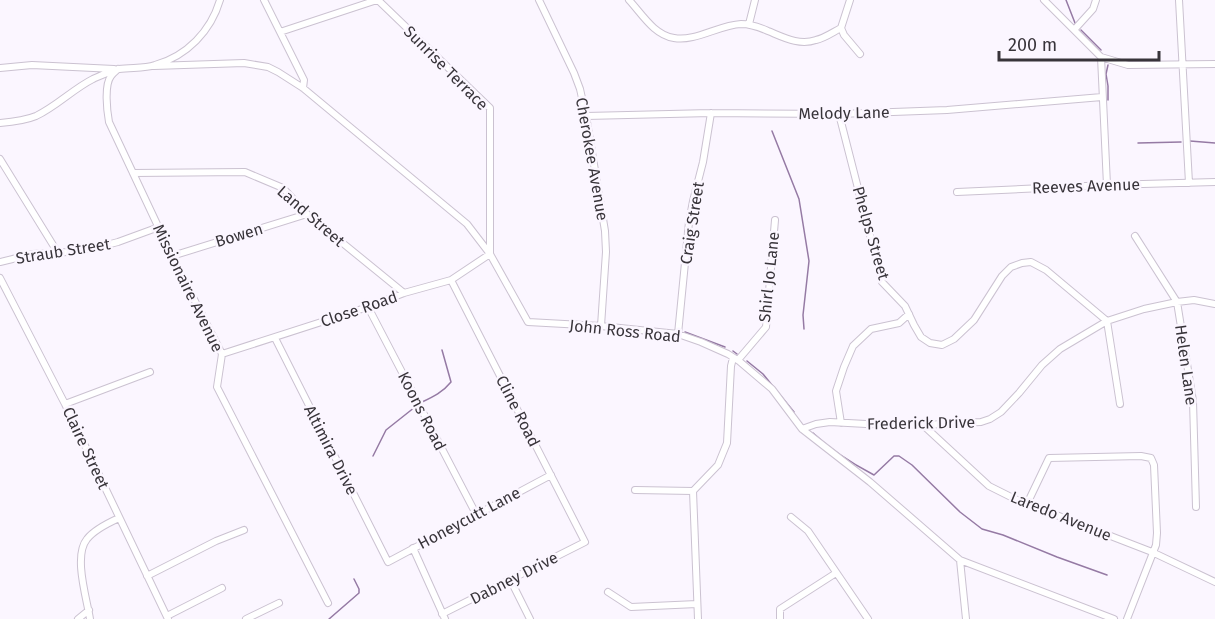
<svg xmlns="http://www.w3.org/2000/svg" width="1215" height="619" font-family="'Fira Sans',sans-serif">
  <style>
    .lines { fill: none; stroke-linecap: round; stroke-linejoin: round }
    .stream { stroke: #957aa4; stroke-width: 1.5 }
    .minor-casing { stroke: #cbc2d1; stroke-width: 8 }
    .minor { stroke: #fff; stroke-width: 6 }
    .labels { text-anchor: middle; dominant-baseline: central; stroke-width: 5; stroke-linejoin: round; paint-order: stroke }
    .street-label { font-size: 16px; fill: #38343a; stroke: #fbf6ff }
  </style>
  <rect width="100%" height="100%" fill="#fbf6ff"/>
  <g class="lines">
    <path class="stream" d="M1066,0L1075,23
      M1081,30L1101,50
      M1108,65L1106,74L1108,86V100
      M772,131L799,199L809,261L803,315L804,329
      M1190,141L1215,143
      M1138,143L1181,142
      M685,332L725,347
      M733,351L737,354
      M747,361L763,374L794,412
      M422,402C433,397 443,392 451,382L442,350
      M813,433C831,450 853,464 874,475L894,456H899L912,465L960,512L982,529L1003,535L1057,557L1107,575
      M373,456L386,430L415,407
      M329,619L359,593V589L354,579"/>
    <defs>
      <path id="minor" d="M264,0L304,80L303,88
        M539,0L574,73L580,89L586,116L605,231L606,252L601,326
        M629,0C642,14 654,35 674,38C695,42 719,25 741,24C750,24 759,27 768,31C783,37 799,46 816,40C825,38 833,32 841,28L850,0
        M1044,0L1101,57L1128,65L1215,64
        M1179,0L1189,183
        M749,24L755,0
        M841,28L844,35L860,54
        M1074,30L1093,9L1096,0
        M280,32L377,0
        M1101,57L1107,185
        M154,66L244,63L268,67L278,72L303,88L467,224L490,254L528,322L601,326L678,334L701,342L728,354L739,361L772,389L802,429L870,482L960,560L1114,619
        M0,68L32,65L114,69
        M118,69C116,71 113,73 111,76C104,85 107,111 109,122L172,256L222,354L217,387L328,603
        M839,114L882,282L905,306L914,325L921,337L930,343L942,345L954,339L974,320L1002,276L1011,267L1022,263L1031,262L1046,270L1107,321L1120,404
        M586,116L711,113L839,114L947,110L1102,97
        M0,123C12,122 24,121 36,116C57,106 73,89 93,79C102,75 110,71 119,69C131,67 144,69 155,65C187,56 211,31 220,0
        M0,159L58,253
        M133,173L245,172L283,188L307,214L404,293
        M957,192L1107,185L1215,182
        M1135,236L1177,302L1193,401L1196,507
        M172,256L307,214
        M0,262L33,254L67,252L99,247L118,242L159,227
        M0,278L65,404L168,619
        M368,307L476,514
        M678,334L689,222L693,201L703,162L711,113
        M275,338L388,562L551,475
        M222,354L368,307L404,293L451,280L490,254V108L378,0
        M738,360L766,327L775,220
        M65,404L150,372
        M841,423L836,391L844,367L853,346L871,329L899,323L909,314
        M923,425L989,486L1015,499L1152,552L1215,582
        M802,429L816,424L830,422L866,424L923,425L981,422L990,419L1001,412L1019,393L1042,365L1060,349L1107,321L1144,309L1177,302L1194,300L1215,304
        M635,490L693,491
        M1027,504L1049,458L1141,456L1151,458L1154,465L1157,533L1156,545L1127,619
        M791,517L808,531L868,619
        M413,548L445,619
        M960,560L966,619
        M147,576L216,541L244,530
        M510,579L530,619
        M608,592L631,607L697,604
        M442,614L585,542L451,280
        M167,616L222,588
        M78,619L89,610
        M90,619C87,599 73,556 87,539C94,530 108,523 119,518
        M246,619L279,603
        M698,619L693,491L718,465L727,443L731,366L733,358
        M780,619V609L836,573"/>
    </defs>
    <use href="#minor" class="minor-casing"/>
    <use href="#minor" class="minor"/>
  </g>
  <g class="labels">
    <g class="street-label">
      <text transform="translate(446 68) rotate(45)">Sunrise Terrace</text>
      <text transform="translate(844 113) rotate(-1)">Melody Lane</text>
      <text transform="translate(592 159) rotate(80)">Cherokee Avenue</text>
      <text transform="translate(1086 186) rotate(-2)">Reeves Avenue</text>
      <text transform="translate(311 216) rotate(41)">Land Street</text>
      <text transform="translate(692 223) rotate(-81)">Craig Street</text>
      <text transform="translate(871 233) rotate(74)">Phelps Street</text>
      <text transform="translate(239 235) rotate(-17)">Bowen</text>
      <text transform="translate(63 251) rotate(-9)">Straub Street</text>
      <text transform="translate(769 277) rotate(-84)">Shirl Jo Lane</text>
      <text transform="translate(188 288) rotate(64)">Missionaire Avenue</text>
      <text transform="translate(359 309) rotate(-19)">Close Road</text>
      <text transform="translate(625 331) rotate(6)">John Ross Road</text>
      <text transform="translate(1186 365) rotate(82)">Helen Lane</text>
      <text transform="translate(422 411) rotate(63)">Koons Road</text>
      <text transform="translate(518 411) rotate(63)">Cline Road</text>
      <text transform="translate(921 423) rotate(-1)">Frederick Drive</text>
      <text transform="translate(86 448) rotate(65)">Claire Street</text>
      <text transform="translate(331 450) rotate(63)">Altimira Drive</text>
      <text transform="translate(1061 516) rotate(22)">Laredo Avenue</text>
      <text transform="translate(469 518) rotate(-28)">Honeycutt Lane</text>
      <text transform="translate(514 578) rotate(-27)">Dabney Drive</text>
    </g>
  </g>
  <path d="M999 51v9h160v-9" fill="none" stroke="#38343a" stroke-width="3"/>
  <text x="1008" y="51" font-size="18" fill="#38343a" stroke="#fbf6ff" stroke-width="4.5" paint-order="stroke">200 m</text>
</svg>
